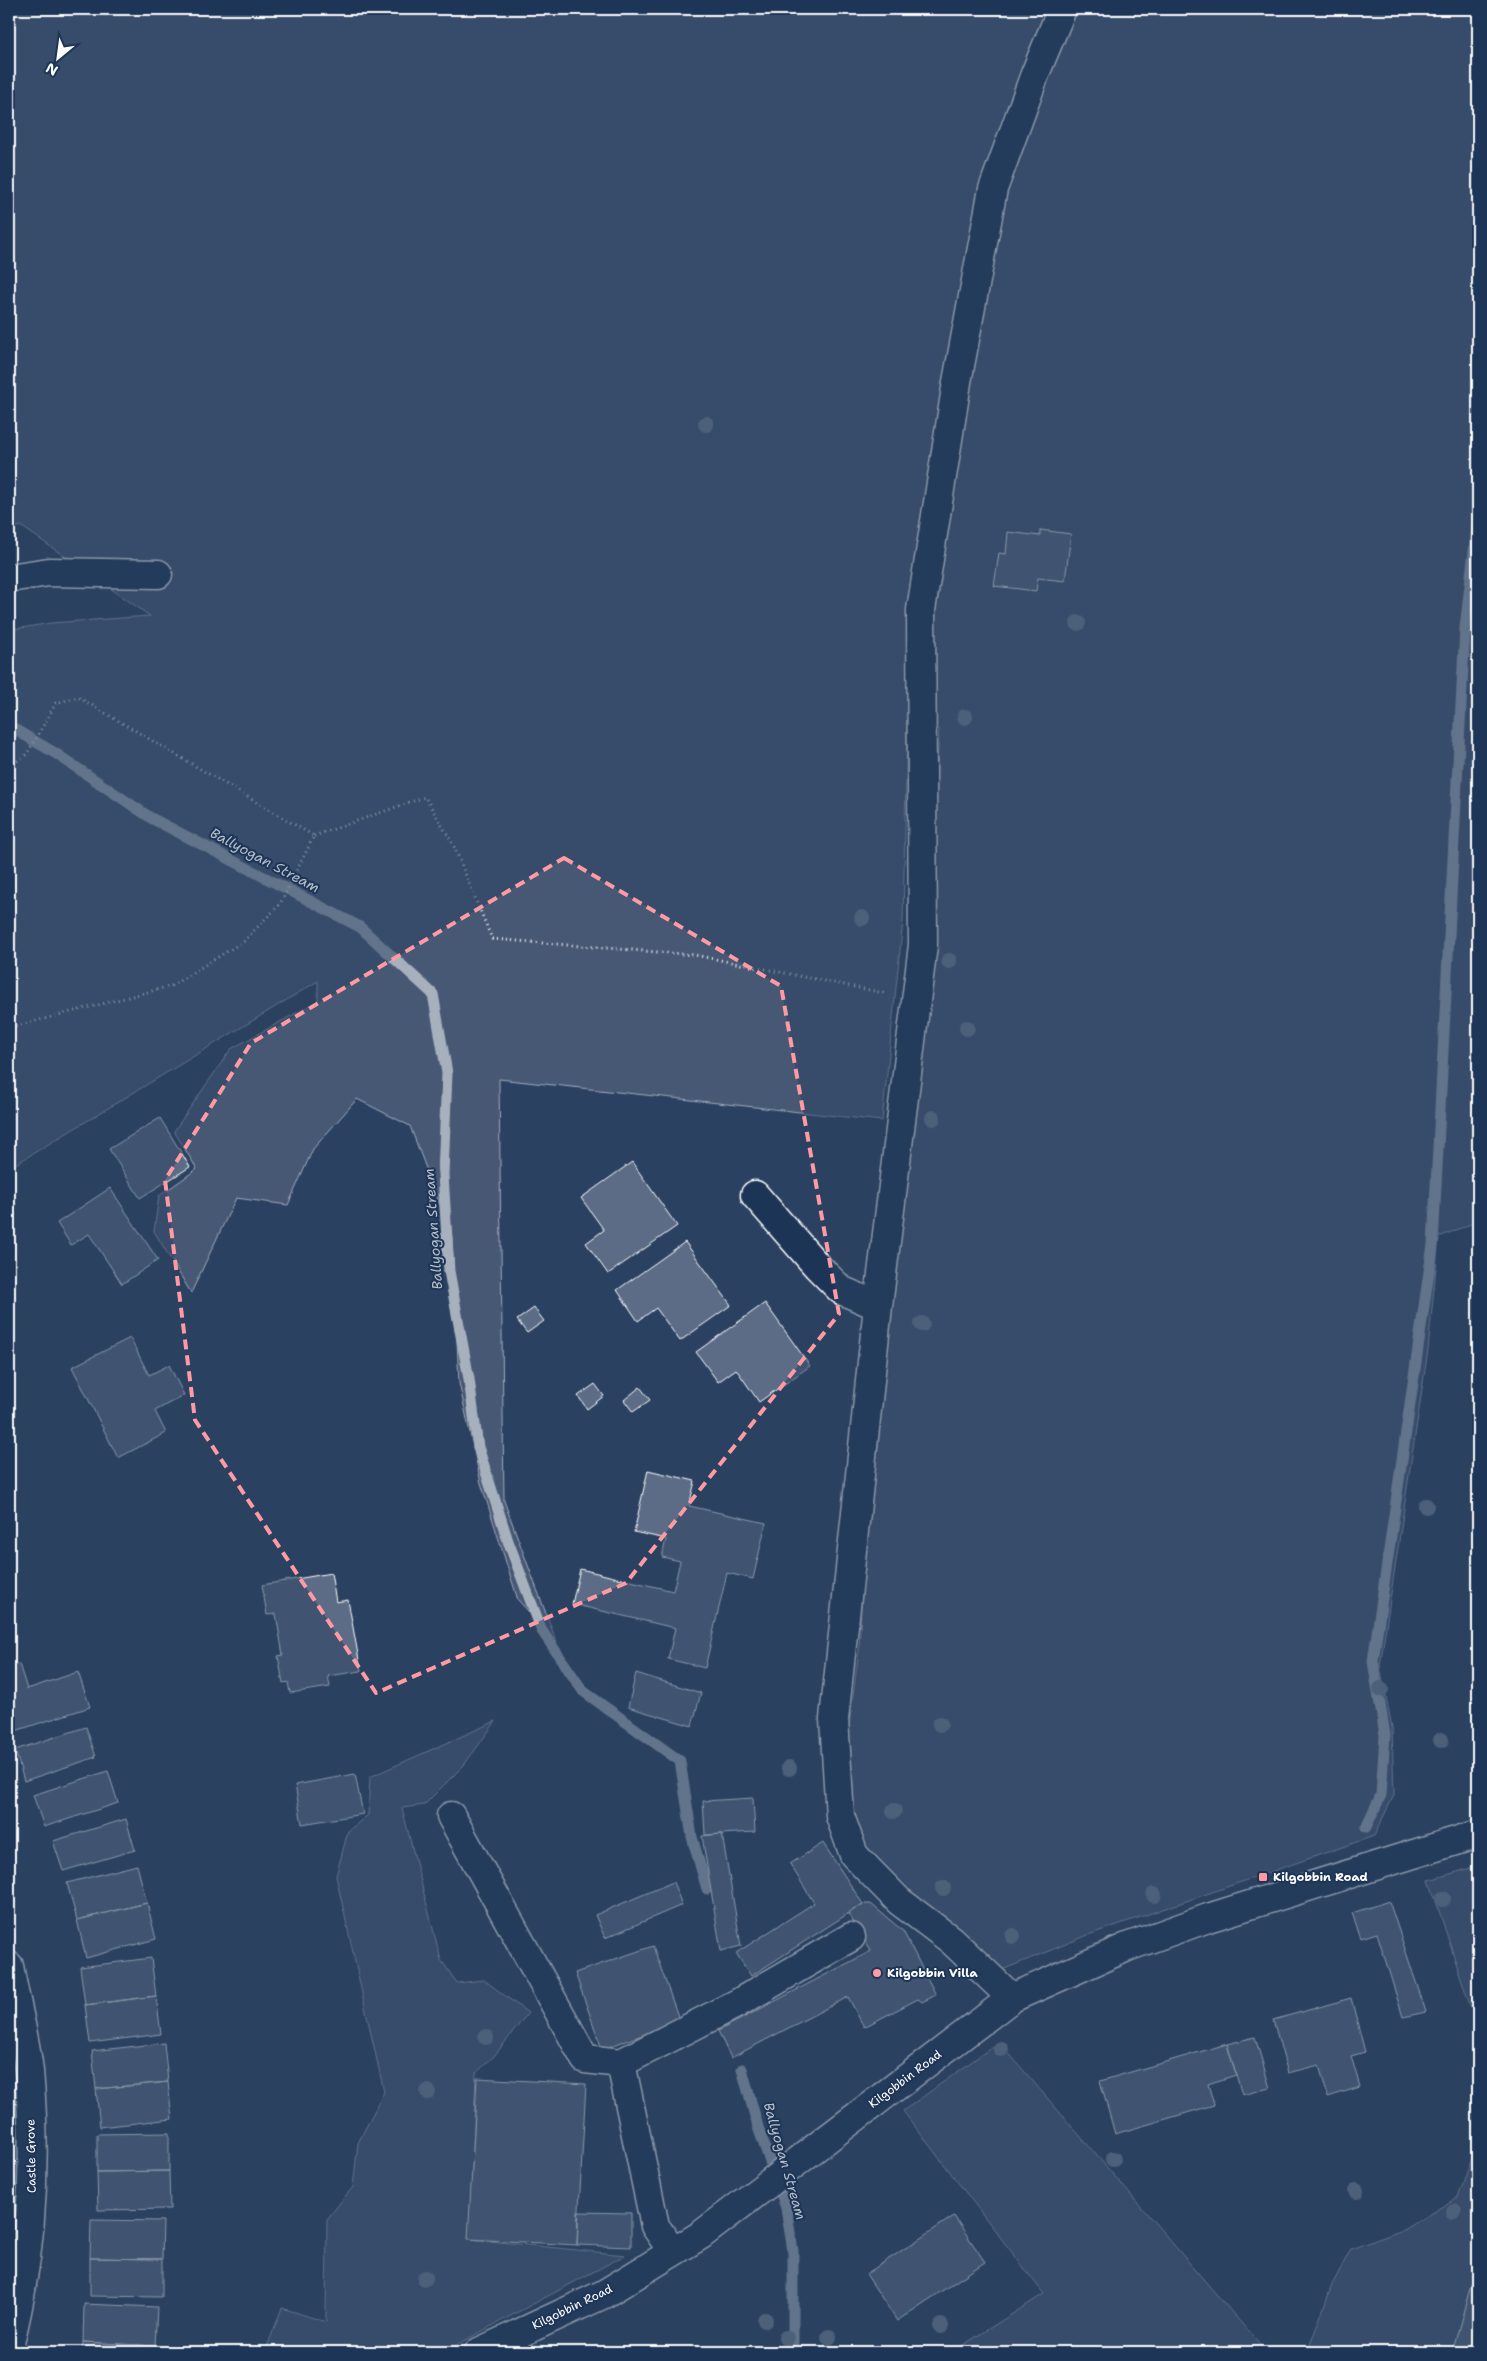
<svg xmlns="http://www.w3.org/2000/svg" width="1487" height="2361" font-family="'Shantell Sans',sans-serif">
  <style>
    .green { fill: #465975; stroke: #a2acba }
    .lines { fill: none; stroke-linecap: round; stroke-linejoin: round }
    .stream { stroke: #a7b1be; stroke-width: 11 }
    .building { fill: #5b6c86; stroke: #fff }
    .minor-casing { stroke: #fff; stroke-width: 31 }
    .path { stroke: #fff; stroke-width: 3; stroke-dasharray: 1 4; stroke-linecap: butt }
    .minor { stroke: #1d3557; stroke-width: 28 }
    .tree { fill: #76859a }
    .marked { fill: none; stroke: #ff9aa2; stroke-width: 4; stroke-dasharray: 10 6; stroke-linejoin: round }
    .poi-dot { fill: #ff9aa2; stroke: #1d3557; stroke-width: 2 }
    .labels { text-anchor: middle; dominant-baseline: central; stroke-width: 4; stroke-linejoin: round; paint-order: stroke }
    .poi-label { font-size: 12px; font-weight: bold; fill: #fff; stroke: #1d3557; text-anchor: start }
    .street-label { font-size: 12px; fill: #fff; stroke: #1d3557 }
    .water-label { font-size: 14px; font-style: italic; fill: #b6bec8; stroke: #1d3557 }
  </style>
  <rect width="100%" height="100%" fill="#2a4161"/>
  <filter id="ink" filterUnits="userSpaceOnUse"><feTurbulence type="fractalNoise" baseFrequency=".02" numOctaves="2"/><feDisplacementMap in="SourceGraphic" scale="10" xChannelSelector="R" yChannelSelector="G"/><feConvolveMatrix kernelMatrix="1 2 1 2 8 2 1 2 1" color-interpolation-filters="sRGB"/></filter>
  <g filter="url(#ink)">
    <path class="green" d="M9,9H1478V1221L1439,1237L1428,1350L1380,1666L1392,1727L1394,1795L1374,1836L1088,1935L997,1972L857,1842L846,1786L848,1735L859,1650L863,1573L929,917L939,729L907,728L903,921L882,1121L499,1079L504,1501L557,1643L518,1600L481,1483L459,1383L452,1237L410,1126L357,1099L313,1149L288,1205L236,1198L191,1293L154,1231L159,1196L197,1169L174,1131L231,1049L318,1001V981L9,1168V630L51,623L150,616L21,526L9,529Z
      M496,1721L464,1765L424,1805L402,1808L441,1960L457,1983L484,1980L528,2013L495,2055L476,2073L469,2239L625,2255L443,2352H265L282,2308L326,2322L327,2219L353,2187L358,2143L384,2092L336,1876L348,1831L368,1815L370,1777Z
      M1478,1866V2030L1429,1880Z
      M999,2042L1266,2352H952L1044,2294L903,2111Z
      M1478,2141V2352H1305L1310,2345L1332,2285L1351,2249L1403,2230L1458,2197Z"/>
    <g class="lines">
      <path class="stream" d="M9,726L55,753L151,818L360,927L433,994L447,1073L443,1175L449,1271L469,1379L478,1447L508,1541L542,1631L583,1691L680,1761L692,1837L707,1889
        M1366,1827L1381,1795L1385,1735L1373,1661L1433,1244L1465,628L1478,517
        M742,2069L758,2127L786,2208L793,2251V2352"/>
    </g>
    <path class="building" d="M1040,530L1071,534L1065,581L1038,578L1036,591L994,586L999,553L1006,554L1008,532L1040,536Z
      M160,1118L190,1167L140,1198L109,1149Z
      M632,1162L677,1226L608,1274L586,1243L604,1230L581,1198Z
      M110,1188L158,1260L122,1284L89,1234L71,1245L57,1223Z
      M685,1242L731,1305L680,1341L656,1308L638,1321L617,1290Z
      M765,1303L810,1366L759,1402L736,1369L718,1382L696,1352Z
      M534,1308L544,1321L527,1333L517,1320Z
      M130,1338L149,1375L169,1365L184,1395L155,1411L166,1433L118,1458L72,1367Z
      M595,1384L604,1396L587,1409L578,1396Z
      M640,1387L650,1400L633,1412L624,1400Z
      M648,1470L695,1481L689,1506L766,1523L753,1579L727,1573L705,1668L668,1659L675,1628L572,1604L580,1569L673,1591L680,1561L662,1557L666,1539L634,1532Z
      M331,1573L336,1602L348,1600L361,1671L328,1676L330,1687L290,1693L288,1682L283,1683L278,1656L283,1655L276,1614L267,1615L262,1585Z
      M19,1664L27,1689L78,1672L90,1707L9,1733V1668Z
      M636,1673L701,1693L692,1726L628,1707Z
      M86,1727L96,1757L24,1781L15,1750Z
      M108,1771L118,1803L44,1827L33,1795Z
      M355,1774L363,1814L302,1824L295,1785Z
      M753,1798L755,1832L705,1835L703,1801Z
      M126,1819L135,1850L63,1871L53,1841Z
      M722,1834L741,1946L721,1951L702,1836Z
      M823,1843L863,1904L751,1976L736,1953L814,1903L790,1864Z
      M137,1865L147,1903L77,1920L67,1883Z
      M673,1882L682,1905L605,1938L595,1915Z
      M1389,1901L1426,2012L1403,2017L1377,1933L1361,1938L1352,1913Z
      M147,1903L156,1939L86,1958L77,1920Z
      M863,1904H871L903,1931L936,1995L922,2002L918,1999L864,2027L848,1997L731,2058L718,2031L871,1951L848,1913Z
      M653,1946L680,2022L602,2049L575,1973Z
      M151,1958L156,1996L85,2005L80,1967Z
      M156,1996L161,2034L90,2043L85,2005Z
      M1351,1998L1365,2052L1351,2056L1360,2087L1328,2097L1319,2065L1288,2073L1273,2020Z
      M1255,2037L1270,2088L1242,2095L1227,2044Z
      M164,2043L168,2082L96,2089L92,2051Z
      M1227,2044L1236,2075L1208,2084L1214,2105L1115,2134L1100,2081Z
      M477,2078L586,2084L577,2245L468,2239Z
      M168,2082L172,2119L100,2127L96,2089Z
      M169,2133V2171L97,2172V2134Z
      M169,2171L170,2209L98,2210L97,2172Z
      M578,2212L631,2213V2247L577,2245Z
      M954,2216L985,2262L897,2321L866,2274Z
      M91,2220L163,2221L162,2259L90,2258Z
      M90,2258L162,2259V2297L90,2296Z
      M1471,2285L1478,2288V2352H1452Z
      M84,2304L157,2307L155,2346L83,2342Z
      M83,2342L155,2346V2352H82Z"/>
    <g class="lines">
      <defs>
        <path id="minor" d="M9,578L49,572L158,574
          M755,1195L817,1266L841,1290L878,1306
          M451,1816L585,2059L621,2063
          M9,1966C15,2000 25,2036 29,2071C37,2162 32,2257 9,2346
          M1012,1998L951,1940L899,1901L854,1855L840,1816L834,1719L878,1306L923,945L921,610L957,382L993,189L1035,74L1062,9
          M673,2252L655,2226L621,2063L738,2003L851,1937
          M479,2352L604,2294L701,2235L1012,1998L1127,1947L1208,1918L1478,1834"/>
      </defs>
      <use href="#minor" class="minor-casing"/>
      <path class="path" d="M9,767L27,754L56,703L78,697L314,836L280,904L244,941L171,986L9,1028
        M314,836L425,797L453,844L492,939L695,955L884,993"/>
      <use href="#minor" class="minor"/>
    </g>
    <g class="tree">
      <circle cx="706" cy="424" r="8"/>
      <circle cx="1078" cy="623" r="8"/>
      <circle cx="965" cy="717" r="8"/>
      <circle cx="862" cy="918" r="8"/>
      <circle cx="949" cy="961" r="8"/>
      <circle cx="967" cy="1028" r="8"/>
      <circle cx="933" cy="1118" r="8"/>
      <circle cx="922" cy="1324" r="8"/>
      <circle cx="1426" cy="1506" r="8"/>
      <circle cx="1381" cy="1689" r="8"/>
      <circle cx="940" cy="1724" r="8"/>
      <circle cx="1441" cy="1740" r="8"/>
      <circle cx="789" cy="1768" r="8"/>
      <circle cx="894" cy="1811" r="8"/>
      <circle cx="943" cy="1888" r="8"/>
      <circle cx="1154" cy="1895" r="8"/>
      <circle cx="1443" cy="1899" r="8"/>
      <circle cx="1013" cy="1936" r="8"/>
      <circle cx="486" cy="2037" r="8"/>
      <circle cx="1001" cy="2049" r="8"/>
      <circle cx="428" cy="2092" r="8"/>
      <circle cx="1113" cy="2159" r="8"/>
      <circle cx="1356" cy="2191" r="8"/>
      <circle cx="1454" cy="2211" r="8"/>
      <circle cx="425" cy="2278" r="8"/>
      <circle cx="765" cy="2320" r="8"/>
      <circle cx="941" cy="2326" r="8"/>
      <circle cx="829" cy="2337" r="8"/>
      <circle cx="786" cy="2338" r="8"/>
    </g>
  </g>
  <path d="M0 0H1487V2361H0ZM564,858L781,986L839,1314L626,1583L376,1693L195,1420L165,1180L251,1043Z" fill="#2a4161" fill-opacity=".55" fill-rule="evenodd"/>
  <path class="marked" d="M564,858L781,986L839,1314L626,1583L376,1693L195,1420L165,1180L251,1043Z"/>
  <g class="poi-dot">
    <rect x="1258" y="1872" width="10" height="10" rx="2.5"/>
    <circle cx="877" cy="1973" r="5"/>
  </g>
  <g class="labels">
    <g class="poi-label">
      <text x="1273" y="1877">Kilgobbin Road</text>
      <text x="887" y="1973">Kilgobbin Villa</text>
    </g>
    <g class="street-label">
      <text transform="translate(905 2079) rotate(-37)">Kilgobbin Road</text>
      <text transform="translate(31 2156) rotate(-91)">Castle Grove</text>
      <text transform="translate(572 2307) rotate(-26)">Kilgobbin Road</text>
    </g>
    <g class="water-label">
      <text transform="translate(265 860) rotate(28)">Ballyogan Stream</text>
      <text transform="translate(433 1229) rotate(-94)">Ballyogan Stream</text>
      <text transform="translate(785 2161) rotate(74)">Ballyogan Stream</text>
    </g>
  </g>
  <rect width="1487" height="2361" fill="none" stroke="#1d3557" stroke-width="30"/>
  <rect x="15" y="15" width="1457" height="2331" fill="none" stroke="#fff" stroke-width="2" filter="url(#ink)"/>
  <g transform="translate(58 58) rotate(209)" stroke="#1d3557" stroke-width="4" paint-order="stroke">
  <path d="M0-4L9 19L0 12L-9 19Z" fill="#ffffff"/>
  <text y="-8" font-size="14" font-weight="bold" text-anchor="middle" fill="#ffffff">N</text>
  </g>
</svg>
